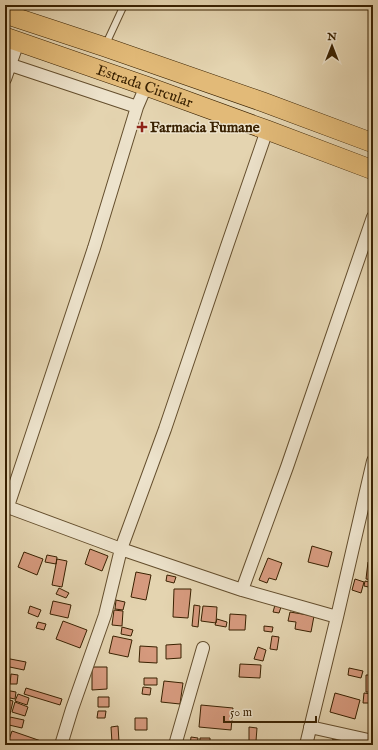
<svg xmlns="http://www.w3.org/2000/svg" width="378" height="750" font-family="'IM FELL English',serif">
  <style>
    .building { fill: #d69a7e; stroke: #392101 }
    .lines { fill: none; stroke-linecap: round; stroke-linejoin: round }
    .service-casing { stroke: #644e2d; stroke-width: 8 }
    .minor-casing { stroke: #644e2d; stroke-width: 14 }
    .primary-casing { stroke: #392101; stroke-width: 20 }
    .service { stroke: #ede3cc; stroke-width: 6 }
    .minor { stroke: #ede3cc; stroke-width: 12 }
    .primary { stroke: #e2ba78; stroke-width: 19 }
    .poi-dot { fill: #8f2418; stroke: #ede3cc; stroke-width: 1.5 }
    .labels { text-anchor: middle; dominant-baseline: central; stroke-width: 3; stroke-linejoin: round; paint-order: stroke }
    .street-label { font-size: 15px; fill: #392101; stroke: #ede3cc }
    .poi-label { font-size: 15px; font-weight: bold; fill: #392101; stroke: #ede3cc; text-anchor: start }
  </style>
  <rect width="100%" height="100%" fill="#e4d4b0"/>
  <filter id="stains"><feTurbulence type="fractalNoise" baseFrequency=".005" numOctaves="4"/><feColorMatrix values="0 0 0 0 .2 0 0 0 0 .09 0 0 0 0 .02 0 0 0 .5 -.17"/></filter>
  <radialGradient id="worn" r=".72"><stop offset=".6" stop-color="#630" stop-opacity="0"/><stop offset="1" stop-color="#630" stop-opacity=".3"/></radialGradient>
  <path class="building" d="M312,546L332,552L328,567L308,562Z
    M90,549L108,556L102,571L85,564Z
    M24,552L43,559L37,575L18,567Z
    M47,555L57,557L56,564L45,562Z
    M268,558L282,563L276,580L269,578L267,583L259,580Z
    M57,559L67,561L62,587L52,585Z
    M368,562L373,563V580L366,579Z
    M136,572L151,575L146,600L131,597Z
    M167,575L176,577L174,583L166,581Z
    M355,579L364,582L361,593L352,590Z
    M365,581L373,583V588L364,586Z
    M59,588L69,593L66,598L56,594Z
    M372,588L373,589V597L370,596Z
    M174,589H191L188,618L173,617Z
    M116,600L125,602L123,610L115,609Z
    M53,601L71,605L68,618L50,614Z
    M194,605L200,606L198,627L192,626Z
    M275,605L281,607L279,613L273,612Z
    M30,606L41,610L38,617L28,613Z
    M203,606L217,607L216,623L201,621Z
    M114,610L123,611L122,626L112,625Z
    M290,612L314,616L311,632L295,629L296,622L288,621Z
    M230,614L246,615L245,630H229Z
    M217,619L227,622L226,627L215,625Z
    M63,621L87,630L80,648L56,639Z
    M38,622L46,624L44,630L36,628Z
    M264,626L273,627L272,632L264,631Z
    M122,627L133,630L131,636L121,634Z
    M113,636L132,640L128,657L109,653Z
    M272,636L279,637L277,650L270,649Z
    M181,644V658L166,659V645Z
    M140,646L157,647V663L139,662Z
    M258,647L266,650L263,661L254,659Z
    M5,658L26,662L24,670L5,666Z
    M240,664L261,665L260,678L239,677Z
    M92,667H107V689L92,690Z
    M349,668L363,671L361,678L348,675Z
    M11,674L18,675L17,684H10Z
    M366,675H373V692H366Z
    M144,678H157V685H144Z
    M164,681L183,683L180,704L161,702Z
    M143,687L151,688L150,695L142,694Z
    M26,688L62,699L60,705L24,694Z
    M5,690L16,692L15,699L5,697Z
    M335,693L360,700L355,719L330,712Z
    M364,693L373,694V703H363Z
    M18,694L29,698L27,705L15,701Z
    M98,697H109V707H98Z
    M5,699L13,701L8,723L5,722Z
    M15,702L28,707L25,716L12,712Z
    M201,705L233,708L231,730L199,727Z
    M373,709V729H371Z
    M98,711H106L105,718H97Z
    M10,717L24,720L22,728L9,725Z
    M135,718H147V730H135Z
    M118,726L119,742L112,743L111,727Z
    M249,727L257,728L256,741H249Z
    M12,731L41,741L39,745H7Z
    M191,737L198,738L197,745H190Z
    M200,738H210V745L200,744Z
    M333,739L343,741L342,745H331Z"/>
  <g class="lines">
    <defs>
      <path id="service" d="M105,46L124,5"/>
      <path id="minor" d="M5,63L137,107
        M5,79L18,42
        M5,506L121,549L242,590L337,617
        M8,506L94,248L137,107L146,86
        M242,590L287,467L373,217
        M310,727L373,741
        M61,745L72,709L105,615L121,549L165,429L227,246L267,130
        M175,745L203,648
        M306,745L337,617L373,461"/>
      <g id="primary">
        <path d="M5,14L105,47L263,102L373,143"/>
        <path id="s1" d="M5,37L146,86L267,130L373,170"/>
      </g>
    </defs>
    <use href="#service" class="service-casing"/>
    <use href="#minor" class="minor-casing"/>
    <use href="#primary" class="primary-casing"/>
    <use href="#service" class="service"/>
    <use href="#minor" class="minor"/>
    <use href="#primary" class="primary"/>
  </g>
  <path class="poi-dot" d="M140 121h4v4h4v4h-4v4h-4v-4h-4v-4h4z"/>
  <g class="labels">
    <g class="street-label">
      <text stroke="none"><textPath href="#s1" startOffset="148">Estrada Circular</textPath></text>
    </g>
    <g class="poi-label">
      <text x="150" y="127">Farmacia Fumane</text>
    </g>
  </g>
  <rect width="378" height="750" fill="none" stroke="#e4d4b0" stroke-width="20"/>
  <rect x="6" y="6" width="366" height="738" fill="none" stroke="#392101" stroke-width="2"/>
  <rect x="10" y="10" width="358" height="730" fill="none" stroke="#392101"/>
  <g transform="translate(332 46)" stroke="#ede3cc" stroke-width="3" paint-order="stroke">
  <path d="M0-3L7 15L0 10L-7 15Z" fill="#392101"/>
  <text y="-6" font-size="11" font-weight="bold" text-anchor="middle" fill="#392101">N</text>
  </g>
  <path d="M224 716v6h92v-6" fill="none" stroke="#392101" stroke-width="2"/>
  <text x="230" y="716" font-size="12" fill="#392101" stroke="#ede3cc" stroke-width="3" paint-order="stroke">50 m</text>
  <rect width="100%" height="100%" filter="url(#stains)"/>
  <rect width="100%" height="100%" fill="url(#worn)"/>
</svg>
